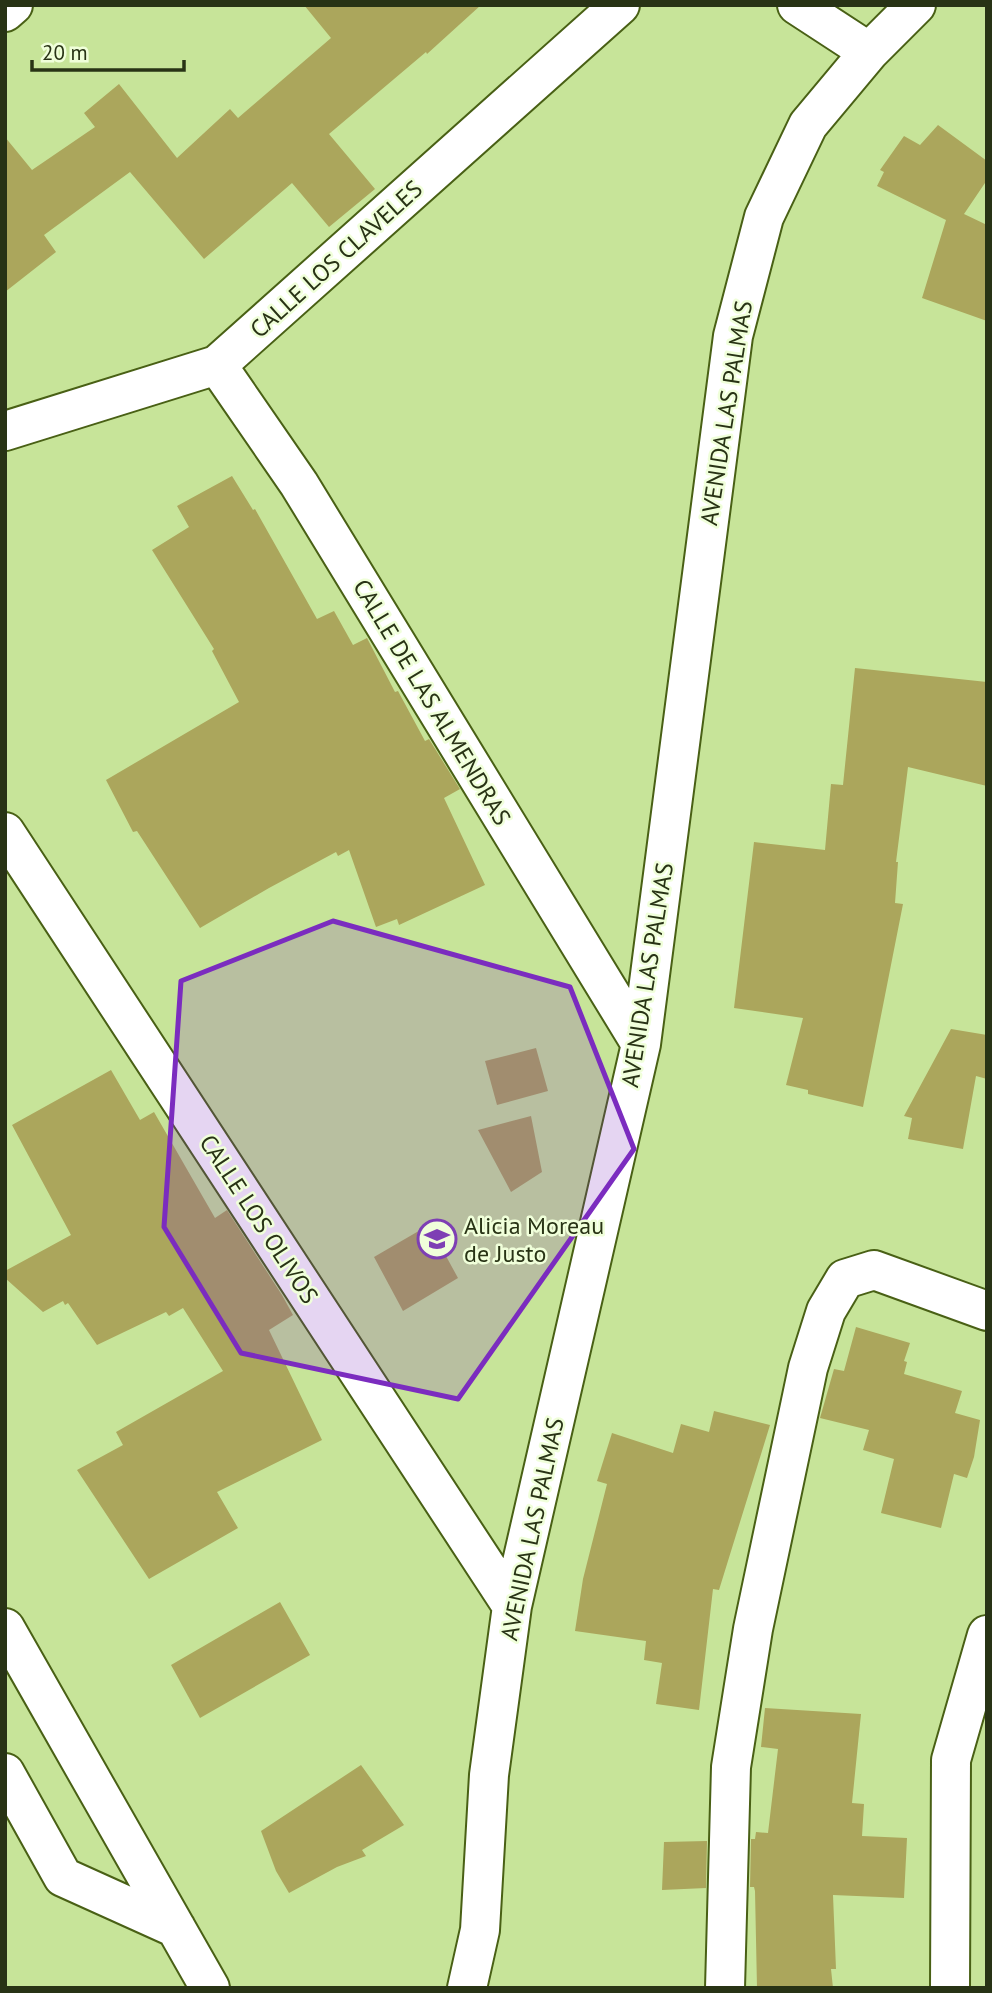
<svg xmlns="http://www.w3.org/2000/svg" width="992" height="1993" font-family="'PT Sans',sans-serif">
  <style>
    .building { fill: #aba65c }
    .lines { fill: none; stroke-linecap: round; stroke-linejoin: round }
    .minor-casing { stroke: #496015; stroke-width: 42 }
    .minor { stroke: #fff; stroke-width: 38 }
    .marked { fill: #7b2cbf; fill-opacity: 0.2; stroke: #7b2cbf; stroke-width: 5; stroke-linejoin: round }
    .labels { text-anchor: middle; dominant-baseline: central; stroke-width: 5; stroke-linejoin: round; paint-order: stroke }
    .street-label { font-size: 24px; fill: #283315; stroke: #f0ffda }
    .poi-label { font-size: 24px; fill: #283315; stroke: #f0ffda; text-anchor: start }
  </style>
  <rect width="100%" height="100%" fill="#c7e499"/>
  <path class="building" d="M304,5H481L427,54L426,52L329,134L375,189L329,227L292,183L204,259L130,172L44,235L56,252L5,292V137L32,170L95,127L84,113L119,84L177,158L230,109L238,118L331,38Z
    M938,125L987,161V180L964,214L987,225V321L922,298L946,220L877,186L884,172L880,170L904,136L920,145Z
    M232,476L253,510L255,509L317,619L334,611L353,645L367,638L395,692L398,691L425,741L429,739L460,789L444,798L485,885L399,925L397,919L376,927L349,850L338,856L336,852L269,888L200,928L137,831L133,832L106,780L239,702L212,651L214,649L152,550L189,527L177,506Z
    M855,668L987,682V786L908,767L896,862H898L895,903L903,904L863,1107L808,1094V1090L786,1085L803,1018L734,1008L754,842L825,850L831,784L843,785Z
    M951,1029L987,1035V1079L976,1076L963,1149L908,1139L912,1118L904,1116Z
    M536,1048L548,1091L497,1105L485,1061Z
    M111,1070L140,1120L154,1112L215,1218L227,1210L282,1295L293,1315L269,1330L322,1440L217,1492L238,1528L149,1579L77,1470L123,1445L116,1432L223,1371L183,1308L169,1316L166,1312L97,1345L68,1303L65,1305L63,1301L43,1312L5,1278V1271L71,1235L12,1125Z
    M531,1116L542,1172L511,1192L478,1130Z
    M429,1225L458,1278L403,1311L374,1257Z
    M856,1327L910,1343L904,1361L907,1362L904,1374L962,1391L955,1413L980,1420L974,1457L967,1478L954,1474L941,1528L881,1513L894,1459L863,1450L869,1430L820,1418L834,1369L844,1371Z
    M714,1411L770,1425L719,1590L713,1589L699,1710L656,1704L662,1663L644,1660L646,1641L575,1631L583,1579L607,1484L597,1481L612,1433L673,1453L681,1424L709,1432Z
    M280,1602L310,1655L200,1718L171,1665Z
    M765,1708L861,1714L852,1803L864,1804L862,1836L907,1838L904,1898L833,1895L836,1969H831L833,1988H757L755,1891L754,1887H750L751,1839H755L756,1832L768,1833L778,1749L761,1747Z
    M361,1765L404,1825L362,1850L366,1856L337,1867L289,1893L276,1871L261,1831Z
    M707,1841L706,1888L662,1890L664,1842Z"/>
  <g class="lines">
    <defs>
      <path id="minor" d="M797,5L869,52
        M5,12L13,5
        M217,365L299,484L641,1044
        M5,431L217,365L620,5
        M5,832L512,1606
        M5,1628L210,1988
        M5,1773L63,1877L176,1928
        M467,1988L480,1930L489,1775L512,1606L641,1044L733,336L764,217L808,125L869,52L916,5
        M725,1988L731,1767L753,1629L808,1368L826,1311L845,1279L874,1270L987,1311
        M950,1988L951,1760L987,1635"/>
    </defs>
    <use href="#minor" class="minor-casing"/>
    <use href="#minor" class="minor"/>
  </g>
  <path class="marked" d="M333,921L570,987L634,1149L458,1399L241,1353L164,1227L181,981Z"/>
  <defs>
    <symbol id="school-ring" viewBox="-11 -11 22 22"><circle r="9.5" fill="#f0ffda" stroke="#7e3fb4" stroke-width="1.5"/><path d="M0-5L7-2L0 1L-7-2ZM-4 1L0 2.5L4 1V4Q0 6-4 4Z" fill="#7e3fb4"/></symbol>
  </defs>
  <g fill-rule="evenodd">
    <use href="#school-ring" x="415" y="1217" width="44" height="44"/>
  </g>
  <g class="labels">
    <g class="street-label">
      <text transform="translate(336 259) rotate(-42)">CALLE LOS CLAVELES</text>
      <text transform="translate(726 413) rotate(-81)">AVENIDA LAS PALMAS</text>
      <text transform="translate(432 702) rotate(59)">CALLE DE LAS ALMENDRAS</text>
      <text transform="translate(647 975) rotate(-81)">AVENIDA LAS PALMAS</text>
      <text transform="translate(259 1219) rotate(57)">CALLE LOS OLIVOS</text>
      <text transform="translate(532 1529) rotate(-78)">AVENIDA LAS PALMAS</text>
    </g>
    <g class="poi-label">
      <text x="464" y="1225">Alicia Moreau<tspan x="464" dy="28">de Justo</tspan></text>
    </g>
  </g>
  <rect width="992" height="1993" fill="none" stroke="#283315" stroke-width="14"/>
  <path d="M32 60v10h152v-10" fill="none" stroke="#283315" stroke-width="3.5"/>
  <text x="42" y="60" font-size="21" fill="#283315" stroke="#f0ffda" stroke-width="5" paint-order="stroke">20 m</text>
</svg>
